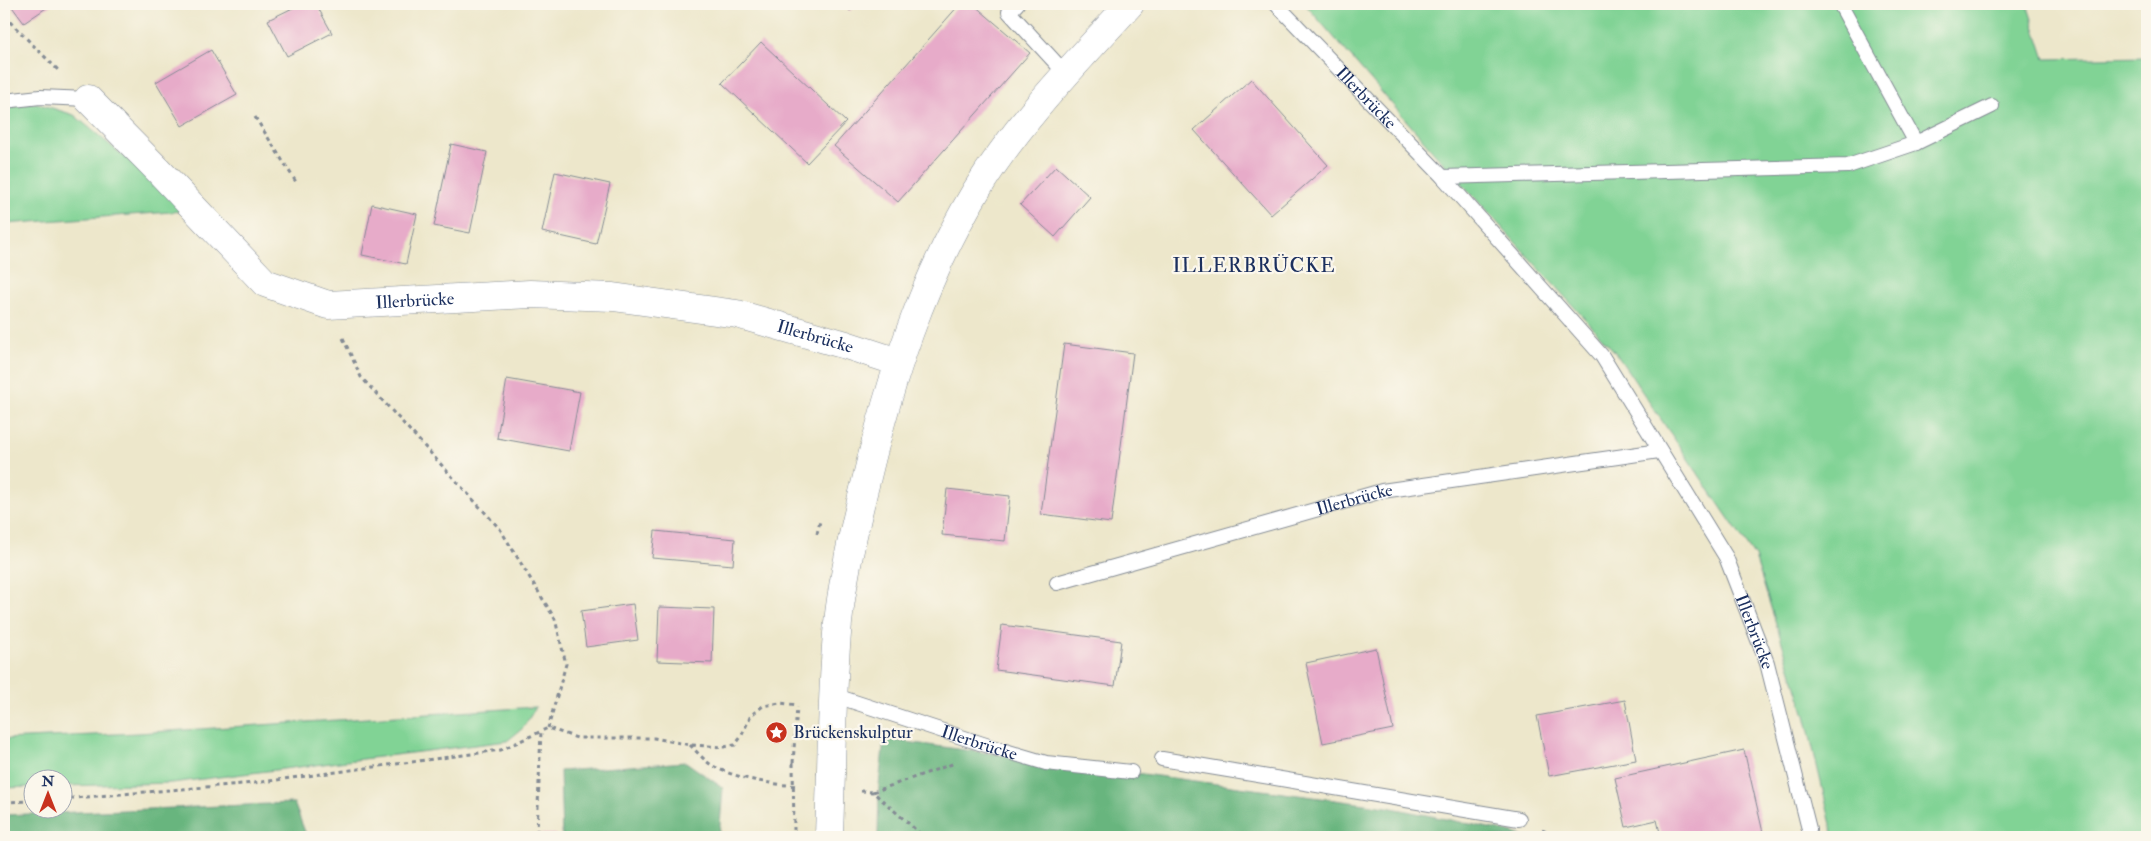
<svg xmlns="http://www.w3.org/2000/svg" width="2151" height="841" font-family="'IM FELL Double Pica',serif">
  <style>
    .green { fill: #81d395; stroke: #4e817a }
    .forest { fill: #68b57e; stroke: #42726e }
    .building { fill: #e7abc9 }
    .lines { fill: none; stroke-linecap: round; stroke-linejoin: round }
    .lane-casing { stroke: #848b94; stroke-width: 16 }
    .street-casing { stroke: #848b94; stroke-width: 29 }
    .secondary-casing { stroke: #848b94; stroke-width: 29 }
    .path { stroke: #848b94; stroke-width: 3; stroke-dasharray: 4 4; stroke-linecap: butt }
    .lane { stroke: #fff; stroke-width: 14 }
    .street { stroke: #fff; stroke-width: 28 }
    .secondary { stroke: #fff; stroke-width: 28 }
    .secondary-bridge-casing { stroke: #848b94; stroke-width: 29; stroke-linecap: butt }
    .path-bridge { stroke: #848b94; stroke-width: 3; stroke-dasharray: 4 4; stroke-linecap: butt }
    .secondary-bridge { stroke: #fff; stroke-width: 28 }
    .labels { text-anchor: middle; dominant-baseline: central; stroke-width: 4.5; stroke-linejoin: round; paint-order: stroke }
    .street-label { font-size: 18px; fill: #1b2f5e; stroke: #fbf7ec }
    .poi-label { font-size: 18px; fill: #1b2f5e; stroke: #fbf7ec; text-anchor: start }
    .quarter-label { font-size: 20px; letter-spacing: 1px; fill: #1b2f5e; stroke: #fbf7ec }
  </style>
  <rect width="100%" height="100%" fill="#fbf7ec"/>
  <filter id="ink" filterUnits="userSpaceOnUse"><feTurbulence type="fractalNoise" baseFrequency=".02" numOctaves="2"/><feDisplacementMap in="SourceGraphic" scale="10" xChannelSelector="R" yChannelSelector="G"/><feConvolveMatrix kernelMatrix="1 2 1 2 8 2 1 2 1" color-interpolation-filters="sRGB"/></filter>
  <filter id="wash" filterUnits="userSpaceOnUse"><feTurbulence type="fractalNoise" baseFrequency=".0096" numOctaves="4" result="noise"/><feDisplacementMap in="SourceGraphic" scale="20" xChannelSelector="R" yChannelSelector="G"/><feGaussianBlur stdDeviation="1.12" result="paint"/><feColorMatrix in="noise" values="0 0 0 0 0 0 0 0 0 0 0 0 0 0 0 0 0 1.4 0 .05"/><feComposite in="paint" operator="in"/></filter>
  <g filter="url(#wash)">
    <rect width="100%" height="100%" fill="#ede7cb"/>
    <path class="green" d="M1305,4H2027L2045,59L2147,57V837H1834L1805,715L1755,557L1615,352L1445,165Z
      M36,103L74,115L145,174L185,211L4,224V107Z
      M536,707L523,728L507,741L171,783L63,786L62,778H32V787L4,788V739L138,733Z"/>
    <path class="forest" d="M884,739L1387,807L1514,833L1523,837H878L879,785Z
      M686,762L723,788L719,837H562L560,771Z
      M294,803L307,837H4V815Z"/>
    <g id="blocks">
      <path class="building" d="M10,4H52L24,23Z
        M301,4H316L332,33L287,56L268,20Z
        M843,4H857L850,11Z
        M960,4H973L1030,53L898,202L834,146Z
        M761,42L846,122L807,163L722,83Z
        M211,50L237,95L182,126L156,82Z
        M1251,79L1328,165L1271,215L1194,130Z
        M451,144L487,152L470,233L434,226Z
        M1056,166L1090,197L1055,237L1020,205Z
        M555,172L610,184L596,244L542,232Z
        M372,204L417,214L406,264L362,255Z
        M1064,344L1133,353L1111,523L1041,514Z
        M507,379L580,392L569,451L497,438Z
        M947,489L1010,496L1005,541L942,535Z
        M655,531L735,539L733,565L652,558Z
        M633,604L638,640L586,647L581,611Z
        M659,607L714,609L712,663L657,661Z
        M1002,625L1121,641L1115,686L996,670Z
        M1376,648L1393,729L1323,743L1306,663Z
        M1625,700L1636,760L1549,776L1537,716Z
        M1744,750L1764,837H1661L1657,820L1626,827L1615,778Z
        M538,834H556V837H538Z"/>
    </g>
  </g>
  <g filter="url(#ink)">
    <use href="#blocks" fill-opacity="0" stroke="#848b94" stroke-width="1"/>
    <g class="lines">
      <defs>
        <g id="lane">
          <path d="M1017,4L1009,12L1066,74"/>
          <path id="s1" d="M1276,4L1443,177L1602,356L1726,557L1767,663L1809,829"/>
          <path d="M1840,4L1916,143"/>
          <path d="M4,101L40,97L88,99"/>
          <path d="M1443,177L1848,166L1916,143L1992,106"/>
          <path id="s2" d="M1057,583L1382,491L1659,451"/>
          <path id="s3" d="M833,695L995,748L1046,763L1131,772"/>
          <path d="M1162,759L1519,819"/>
        </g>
        <g id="street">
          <path id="s4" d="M88,99L158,170L265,283L328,305L530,294L613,297L737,314L846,345L898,362"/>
        </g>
        <path id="secondary" d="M831,772C832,722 833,672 838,623C843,575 854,528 866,481C890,380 922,281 976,191C1018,122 1076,63 1130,4"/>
      </defs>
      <use href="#lane" class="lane-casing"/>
      <use href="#street" class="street-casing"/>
      <use href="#secondary" class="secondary-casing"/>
      <path class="path" d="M4,16L59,71
        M255,117L296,182
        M343,338L361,377L500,529L555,619L566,664L548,728
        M817,534L820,521
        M690,745C696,751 703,759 710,764C734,779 771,784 798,786
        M793,763L797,707
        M861,791L873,792L924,837
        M873,792L955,763
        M62,799L254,783L501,750L548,728L577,738H654L690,745L724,747L735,745L741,737L751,715L763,706L780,703L798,705
        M4,802L32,801
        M1542,830L1557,837
        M537,833L541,730"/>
      <use href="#lane" class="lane"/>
      <use href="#street" class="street"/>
      <use href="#secondary" class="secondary"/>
      <defs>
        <path id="secondary-bridge" d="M829,837L831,772"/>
      </defs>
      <use href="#secondary-bridge" class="secondary-bridge-casing"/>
      <path class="path-bridge" d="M793,763L794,830"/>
      <use href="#secondary-bridge" class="secondary-bridge"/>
    </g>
  </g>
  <defs>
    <symbol id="sight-disc" viewBox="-11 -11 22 22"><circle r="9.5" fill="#c8321e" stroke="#fbf7ec"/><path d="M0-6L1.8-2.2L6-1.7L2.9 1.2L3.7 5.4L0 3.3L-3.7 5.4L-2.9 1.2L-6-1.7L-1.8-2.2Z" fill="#fff"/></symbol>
  </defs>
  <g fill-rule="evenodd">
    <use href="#sight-disc" x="764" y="720" width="25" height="25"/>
  </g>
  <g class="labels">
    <g class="street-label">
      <text stroke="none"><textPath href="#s1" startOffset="130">Illerbrücke</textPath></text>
      <text stroke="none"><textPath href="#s4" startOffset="409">Illerbrücke</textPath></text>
      <text stroke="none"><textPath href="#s4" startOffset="814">Illerbrücke</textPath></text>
      <text stroke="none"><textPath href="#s2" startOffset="309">Illerbrücke</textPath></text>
      <text stroke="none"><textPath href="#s1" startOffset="796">Illerbrücke</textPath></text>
      <text stroke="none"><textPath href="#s3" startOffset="154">Illerbrücke</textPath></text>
    </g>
    <g class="poi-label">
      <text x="793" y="732">Brückenskulptur</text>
    </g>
    <g class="quarter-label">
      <text x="1254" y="265">ILLERBRÜCKE</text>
    </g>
  </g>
  <rect width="2151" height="841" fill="none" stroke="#fbf7ec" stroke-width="20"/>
  <g transform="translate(48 794)"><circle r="24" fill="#fbf7ec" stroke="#a1a7b3"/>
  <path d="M0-4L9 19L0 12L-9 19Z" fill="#c8321e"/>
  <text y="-8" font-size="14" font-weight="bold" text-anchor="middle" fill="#1b2f5e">N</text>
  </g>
</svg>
